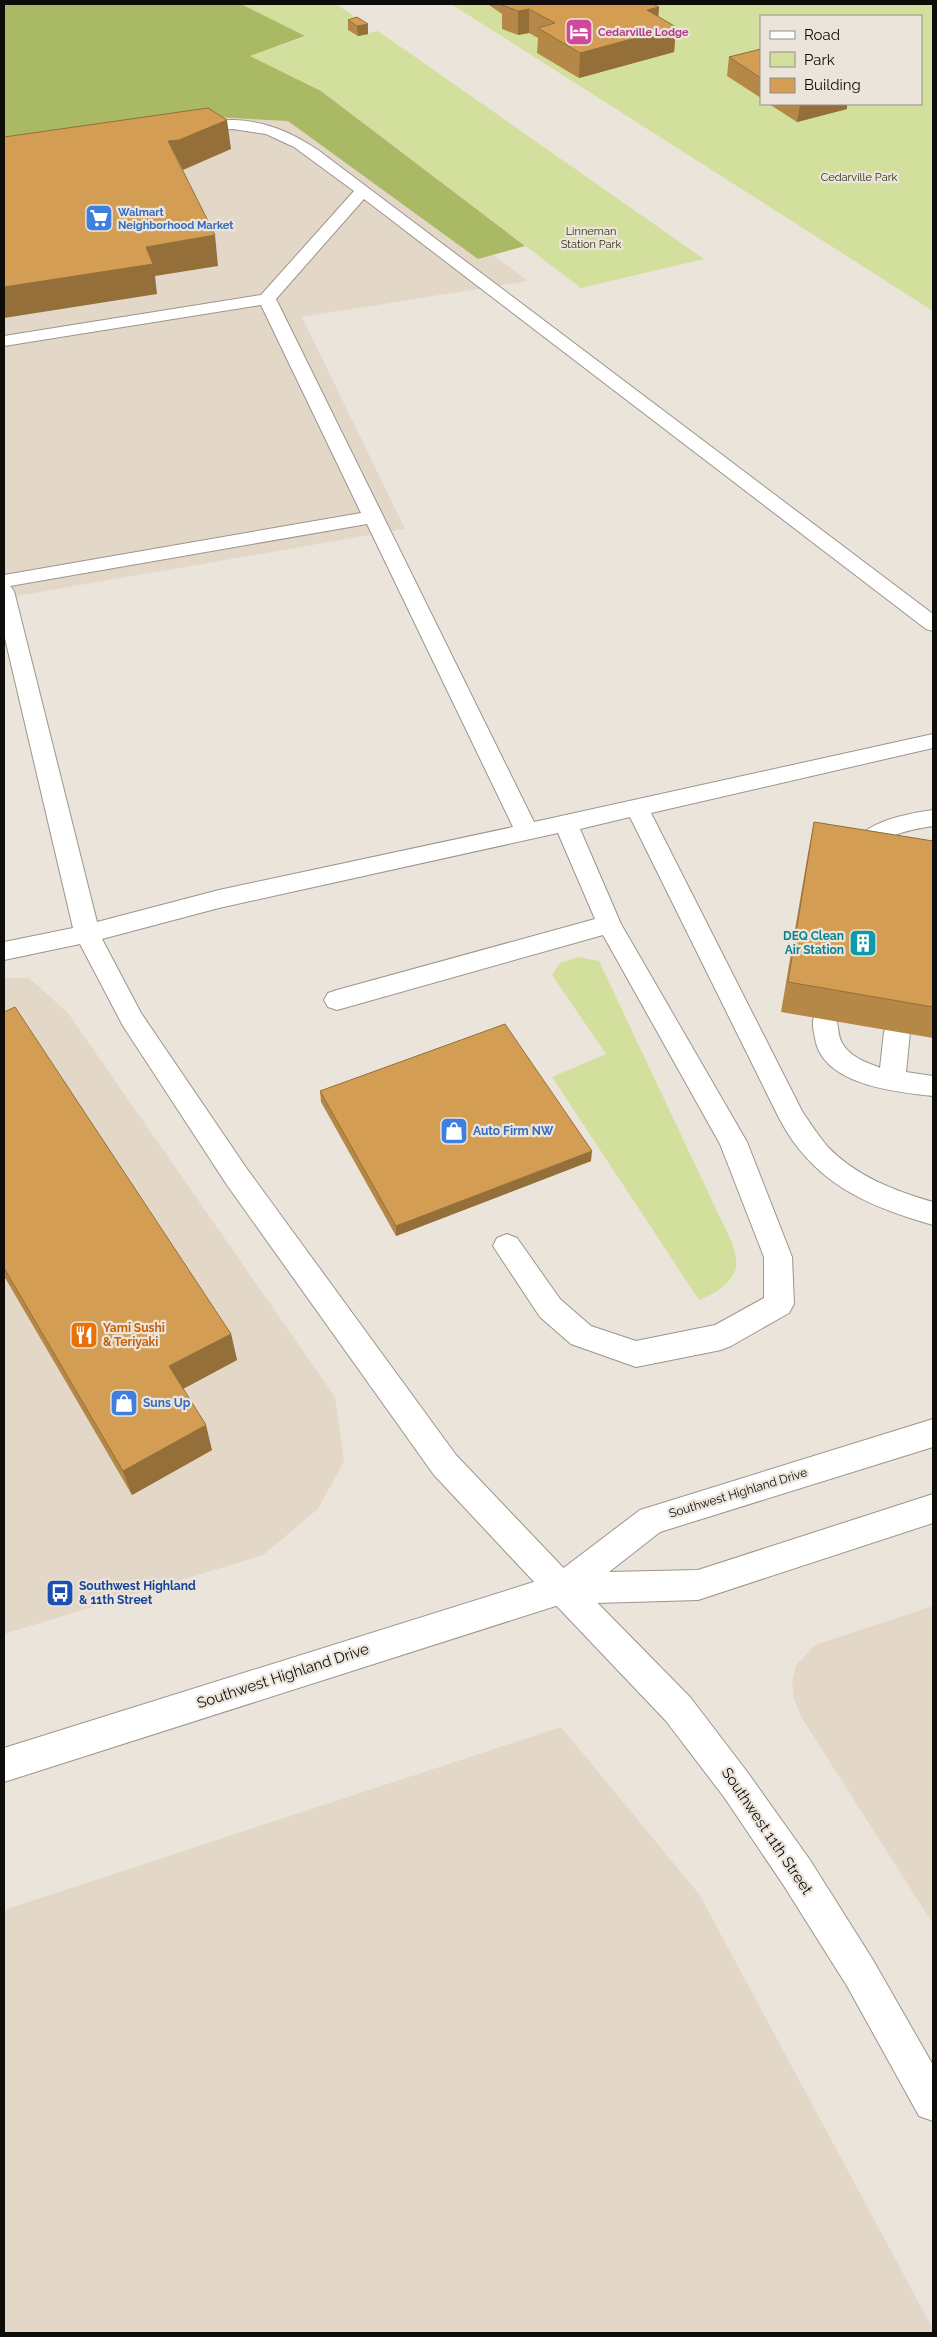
<svg xmlns="http://www.w3.org/2000/svg" width="937" height="2337" font-family="Raleway,sans-serif">
  <style>
    .built { fill: #e3d7c8 }
    .green { fill: #d3e09d; fill-rule: evenodd }
    .forest { fill: #aaba64 }
    .lines { fill: none; stroke-linecap: round; stroke-linejoin: round }
    .service-casing { stroke: #9c958d; stroke-width: 2 }
    .minor-casing { stroke: #9c958d; stroke-width: 2 }
    .secondary-casing { stroke: #9c958d; stroke-width: 2 }
    .service { fill: #fff; fill-rule: evenodd }
    .minor { fill: #fff; fill-rule: evenodd }
    .secondary { fill: #fff; fill-rule: evenodd }
    .wall { fill: #b58847 }
    .shaded-wall { fill: #946f3a }
    .building { fill: #d39e53; stroke: #946f3a }
    .labels { text-anchor: middle; dominant-baseline: central; stroke-width: 4.5; stroke-linejoin: round; paint-order: stroke }
    .far-hotel-label { font-size: 11px; font-weight: bold; fill: #b23c85; stroke: #ebe4db; text-anchor: start }
    .far-park-label { font-size: 11px; fill: #2d330e; stroke: #ebe4db }
    .far-shop-label { font-size: 11px; font-weight: bold; fill: #366cbe; stroke: #ebe4db; text-anchor: start }
    .culture-label { font-size: 12px; font-weight: bold; fill: #0d838f; stroke: #ebe4db; text-anchor: end }
    .shop-label { font-size: 12px; font-weight: bold; fill: #366cbe; stroke: #ebe4db; text-anchor: start }
    .food-label { font-size: 12px; font-weight: bold; fill: #c56008; stroke: #ebe4db; text-anchor: start }
    .street-label { font-size: 12px; fill: #0f0d0a; stroke: #ebe4db }
    .transit-label { font-size: 12px; font-weight: bold; fill: #164399; stroke: #ebe4db; text-anchor: start }
    .near-street-label { font-size: 15px; fill: #0f0d0a; stroke: #ebe4db }
  </style>
  <rect width="100%" height="100%" fill="#ebe4db"/>
  <path class="built" d="M282,97L528,281L302,317L405,529L4,598V142Z
    M4,978H29L68,1013L335,1397L344,1461L318,1509L263,1555L4,1634Z
    M933,1606V1924L803,1720L794,1699L792,1683L796,1665L815,1645Z
    M561,1727L699,1894L933,2329V2333H4V1910Z"/>
  <path class="green" d="M241,4H336L366,24L368,33L378,31L704,259L581,288L321,91L249,56L305,37Z
    M451,4H933V312V311ZM761,16H921V104H761Z
    M578,957L599,961L733,1245C735,1254 739,1266 734,1273C728,1286 712,1295 699,1300L552,1077L606,1054L552,975L560,963Z"/>
  <path class="forest" d="M4,4H241L305,36L250,56L321,91L525,246L478,259L288,121L213,117L4,144Z"/>
  <g class="lines">
    <defs>
      <path id="service" d="M233,120C266,121 291,132 318,150L933,614V631L926,629L364,199L276,299L534,822L933,734V748L651,813L802,1111C810,1123 818,1135 827,1146C855,1176 895,1191 933,1202V1225C866,1206 812,1182 779,1118L630,817L580,829L621,924L747,1142L792,1257L794,1304L789,1313L731,1346L721,1350L636,1367L571,1344L540,1317L493,1246L497,1238L507,1234L517,1238L560,1299L591,1326L636,1341L715,1325L764,1298V1257L720,1144L603,935L337,1010L328,1007L324,1000L328,993L337,990L595,919L558,833L219,908L102,939L141,1013L247,1169L456,1455L573,1578L578,1589L573,1600L562,1604L551,1600L434,1475L227,1185L123,1026L80,944L4,960V942L73,928L4,634V575L361,513L261,305L4,346V336L261,295L354,191L294,147L266,134L233,129L190,131L182,126L190,121ZM367,524L513,827L219,890L97,922L14,591L10,586Z
        M933,810V826C906,830 879,836 862,861L854,863L846,861L842,855C861,823 898,815 933,810Z
        M825,1009L834,1012C839,1022 837,1034 842,1043C849,1056 865,1062 878,1067L880,1068L884,1032L888,1025L897,1022L906,1025L910,1032L906,1072L933,1076V1096C896,1092 822,1085 815,1038C813,1028 811,1021 816,1012Z"/>
      <path id="minor" d="M562,1574L573,1578L690,1697L748,1773L810,1860L873,1960L933,2065V2121L919,2116L847,1986L784,1886L724,1797L666,1721L551,1600L546,1589L551,1578Z"/>
      <path id="secondary" d="M933,1419V1447L660,1532L609,1572L698,1570L933,1494V1523L698,1600L562,1604L4,1782V1748L553,1576L640,1510Z"/>
    </defs>
    <use href="#service" class="service-casing"/>
    <use href="#minor" class="minor-casing"/>
    <use href="#secondary" class="secondary-casing"/>
    <use href="#service" class="service"/>
    <use href="#minor" class="minor"/>
    <use href="#secondary" class="secondary"/>
  </g>
  <path class="wall" d="M489,4H653L659,7L658,17L676,27L674,52L579,78L537,53L538,38L529,33L518,35L502,29V14L489,5Z
    M348,20L368,24V34L358,36L348,30Z
    M761,49V98L727,76L729,57Z
    M769,104H847V109L797,122Z
    M814,822L933,841V1038L781,1012L808,853Z
    M4,1012L231,1334L237,1360L183,1389L212,1450L132,1495L4,1276Z
    M320,1091L591,1161L396,1236L321,1102Z"/>
  <path class="shaded-wall" d="M659,7L657,31L647,10Z
    M529,9V33L518,35V11Z
    M368,24V34L358,36L357,26Z
    M676,27L674,52L579,78L580,53Z
    M800,104H847V109L797,122Z
    M227,120L231,149L183,170L168,141Z
    M215,235L218,266L155,276L157,294L4,318V287L146,247Z
    M592,1151L591,1161L396,1236V1226Z
    M231,1334L237,1360L177,1392L169,1366Z
    M206,1425L212,1450L132,1495L123,1471Z"/>
  <path class="building" d="M503,4H653L659,7L647,10L676,27L580,53L538,28L555,23L529,9L518,11L502,5Z
    M357,17L368,24L357,26L348,20Z
    M761,49V78L729,57Z
    M208,108L227,120L179,140L168,141L215,235L146,247L153,264L4,287V137Z
    M814,822L933,841V1007L788,982Z
    M15,1007L231,1334L169,1366L206,1425L123,1471L4,1268V1012Z
    M505,1024L592,1151L396,1226L320,1091Z"/>
  <defs>
    <symbol id="hotel-square" viewBox="-11 -11 22 22"><rect x="-9" y="-9" width="18" height="18" rx="4" fill="#d1479c" stroke="#ebe4db"/><path d="M-6-4.5h1.5V1H6V5H4.5V3h-9V5H-6ZM-4 0a1.8 1.8 0 1 1 3.6 0ZM.5 0V-2.5h3Q6-2.5 6 0Z" fill="#fff"/></symbol>
    <symbol id="supermarket-square" viewBox="-11 -11 22 22"><rect x="-9" y="-9" width="18" height="18" rx="4" fill="#3f7fe0" stroke="#ebe4db"/><path d="M-6-5.5h2.5l.6 2H6L4.5 2H-2.5L-4.4-4H-6ZM-1.5 3.2a1.3 1.3 0 1 0 .1 0ZM3 3.2a1.3 1.3 0 1 0 .1 0Z" fill="#fff"/></symbol>
    <symbol id="building-square" viewBox="-11 -11 22 22"><rect x="-9" y="-9" width="18" height="18" rx="4" fill="#0f9aa8" stroke="#ebe4db"/><path d="M-4-6H4V6H1V3H-1V6H-4ZM-2.5-4.3h1.7v1.8h-1.7ZM.8-4.3h1.7v1.8H.8ZM-2.5-1h1.7V.8h-1.7ZM.8-1h1.7V.8H.8Z" fill="#fff"/></symbol>
    <symbol id="shop-square" viewBox="-11 -11 22 22"><rect x="-9" y="-9" width="18" height="18" rx="4" fill="#3f7fe0" stroke="#ebe4db"/><path d="M-5-2.5h2.3a2.7 3.5 0 0 1 5.4 0H5L5.5 6h-11ZM-1.5-2.5h3a1.5 2.3 0 0 0-3 0Z" fill="#fff"/></symbol>
    <symbol id="restaurant-square" viewBox="-11 -11 22 22"><rect x="-9" y="-9" width="18" height="18" rx="4" fill="#e8710a" stroke="#ebe4db"/><path d="M-5-6h1v4h1v-4h1v4h1v-4h1v5L-1.5 .5V6h-2V.5L-5-1ZM5-6V6H3V1.5H1.5Q1.5-4 5-6Z" fill="#fff"/></symbol>
    <symbol id="bus-square" viewBox="-11 -11 22 22"><rect x="-9" y="-9" width="18" height="18" rx="4" fill="#1a4fb4" stroke="#ebe4db"/><path d="M-5-6H5V4H4V6H2V4H-2V6H-4V4H-5ZM-3.5-4V0h7V-4ZM-3.5 1.2v1.5H-2V1.2ZM2 1.2v1.5H3.5V1.2Z" fill="#fff"/></symbol>
  </defs>
  <g fill-rule="evenodd">
    <use href="#hotel-square" x="563" y="16" width="32" height="32"/>
    <use href="#supermarket-square" x="83" y="202" width="32" height="32"/>
    <use href="#building-square" x="847" y="927" width="32" height="32"/>
    <use href="#shop-square" x="438" y="1115" width="32" height="32"/>
    <use href="#restaurant-square" x="68" y="1319" width="32" height="32"/>
    <use href="#shop-square" x="108" y="1387" width="32" height="32"/>
    <use href="#bus-square" x="44" y="1577" width="32" height="32"/>
  </g>
  <g class="labels">
    <g class="far-hotel-label">
      <text x="598" y="32">Cedarville Lodge</text>
    </g>
    <g class="far-park-label">
      <text x="859" y="177">Cedarville Park</text>
      <text x="591" y="231">Linneman<tspan x="591" dy="13">Station Park</tspan></text>
    </g>
    <g class="far-shop-label">
      <text x="118" y="212">Walmart<tspan x="118" dy="13">Neighborhood Market</tspan></text>
    </g>
    <g class="culture-label">
      <text x="844" y="936">DEQ Clean<tspan x="844" dy="14">Air Station</tspan></text>
    </g>
    <g class="shop-label">
      <text x="473" y="1131">Auto Firm NW</text>
      <text x="143" y="1403">Suns Up</text>
    </g>
    <g class="food-label">
      <text x="103" y="1328">Yami Sushi<tspan x="103" dy="14">&amp; Teriyaki</tspan></text>
    </g>
    <g class="street-label">
      <text transform="translate(738 1493) rotate(-17)">Southwest Highland Drive</text>
    </g>
    <g class="transit-label">
      <text x="79" y="1586">Southwest Highland<tspan x="79" dy="14">&amp; 11th Street</tspan></text>
    </g>
    <g class="near-street-label">
      <text transform="translate(283 1676) rotate(-18)">Southwest Highland Drive</text>
      <text transform="translate(767 1831) rotate(56)">Southwest 11th Street</text>
    </g>
  </g>
  <rect width="937" height="2337" fill="none" stroke="#0f0d0a" stroke-width="10"/>
  <rect x="760" y="15" width="162" height="90" fill="#ebe4db" stroke="#938e87"/>
  <rect x="770" y="31" width="25" height="8" fill="#ffffff" stroke="#938e87"/>
  <text x="804" y="40" font-size="15" fill="#0f0d0a">Road</text>
  <rect x="770" y="52" width="25" height="15" fill="#d3e09d" stroke="#938e87"/>
  <text x="804" y="65" font-size="15" fill="#0f0d0a">Park</text>
  <rect x="770" y="78" width="25" height="15" fill="#d39e53" stroke="#938e87"/>
  <text x="804" y="90" font-size="15" fill="#0f0d0a">Building</text>
</svg>
